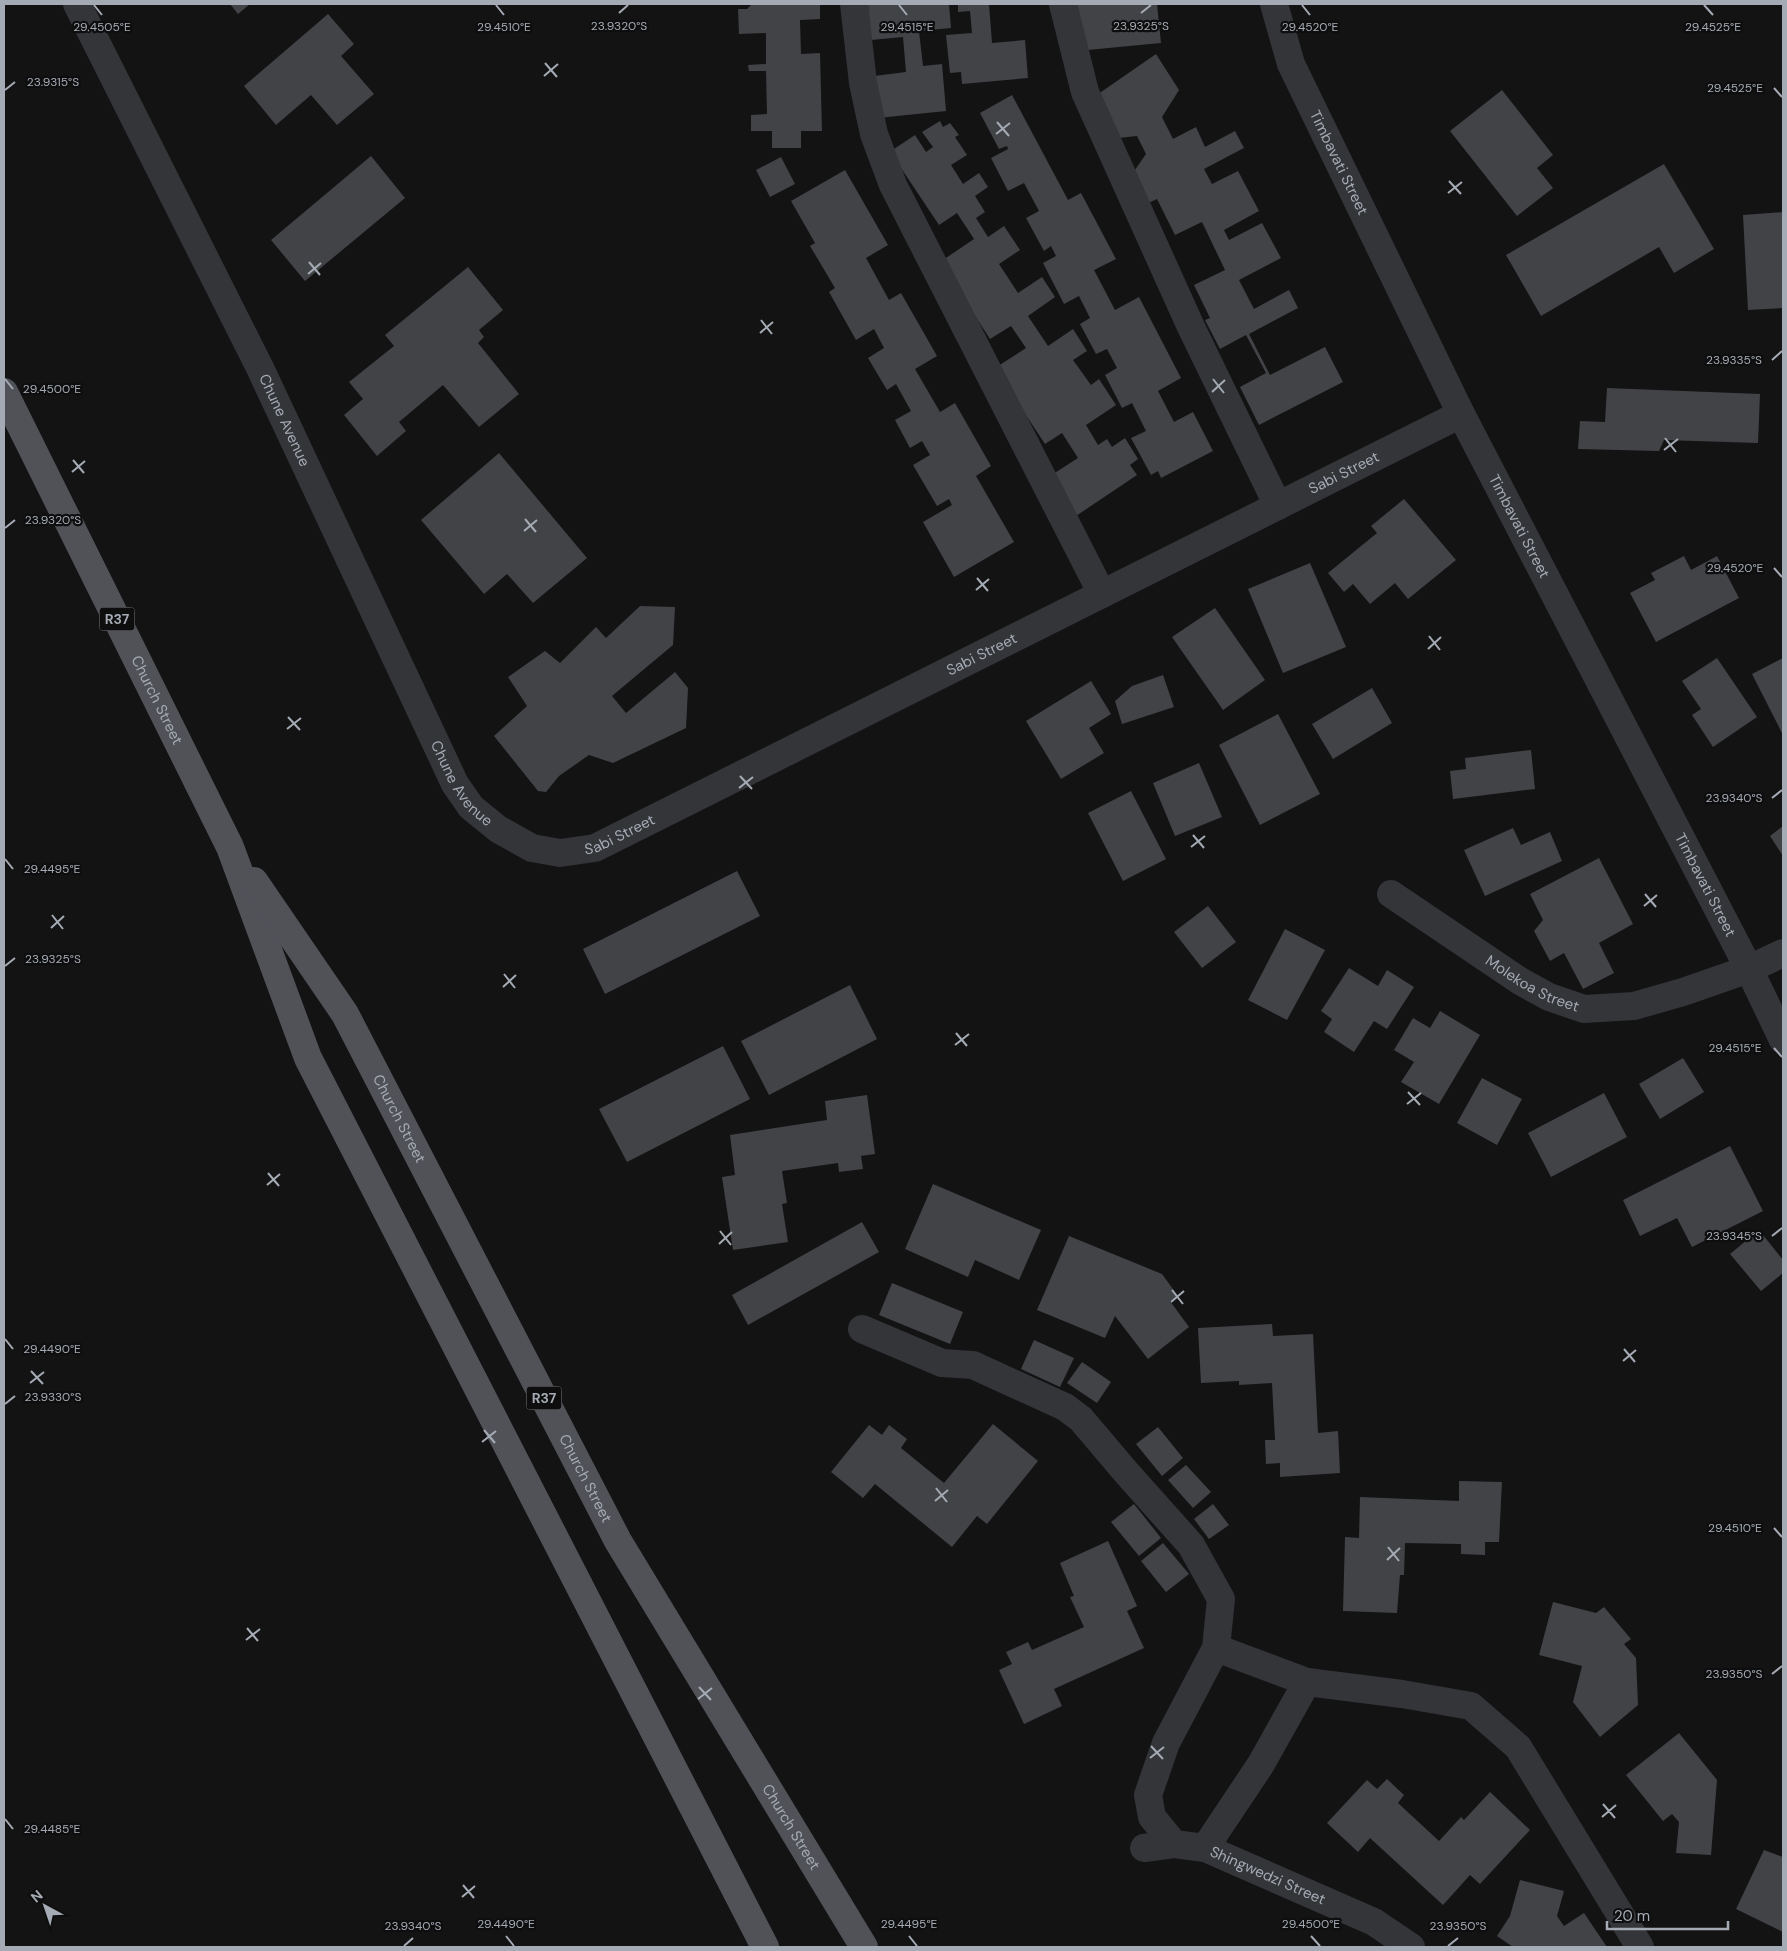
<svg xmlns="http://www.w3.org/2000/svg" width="1787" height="1951" font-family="'DM Sans',sans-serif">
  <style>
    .building { fill: #424347 }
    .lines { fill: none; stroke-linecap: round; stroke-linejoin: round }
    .minor { stroke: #343539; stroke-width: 28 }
    .primary { stroke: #505258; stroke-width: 28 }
    .ticks { fill: none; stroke: #a5abb4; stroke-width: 2 }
    .labels { text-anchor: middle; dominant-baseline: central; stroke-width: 4.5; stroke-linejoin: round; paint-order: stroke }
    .shield { fill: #0e0e0f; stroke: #787c82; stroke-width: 1 }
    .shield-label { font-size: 14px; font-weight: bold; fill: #a5abb4 }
    .street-label { font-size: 15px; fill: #a5abb4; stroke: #0e0e0f }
    .ticks-label { font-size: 12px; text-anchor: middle; fill: #a5abb4; stroke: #0e0e0f; stroke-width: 4.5; stroke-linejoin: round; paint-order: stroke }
  </style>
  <rect width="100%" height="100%" fill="#131314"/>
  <path class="building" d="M230,4H250L238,14Z
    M752,4H820V19L800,20L801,54L820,53L822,131H801V148H772V131H751V115L767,114L766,71H749L748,65L766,64V33L739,34L738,9H747Z
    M868,4H949L951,28L919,31L923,66L942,64L946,111L878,118L874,76L906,72L903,37L871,40Z
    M958,4H989L992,43L1025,40L1028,78L962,84L961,72L950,73L946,35L972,33L970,11L958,12Z
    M1073,4H1157L1161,43L1077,51Z
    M328,14L354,44L341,56L374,94L337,125L311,95L276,125L244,86Z
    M1156,54L1179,90L1162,117L1173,139L1196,127L1205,147L1235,131L1244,148L1204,169L1212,184L1238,171L1259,211L1224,230L1229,240L1262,223L1281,258L1239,280L1254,309L1289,290L1298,308L1249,334L1270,375L1325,347L1343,382L1259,425L1240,387L1266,373L1246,335L1220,349L1205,320L1210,318L1194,285L1225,270L1202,222L1175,235L1157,199L1144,205L1130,177L1146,154L1137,136L1118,138L1091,99Z
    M1502,90L1553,155L1537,168L1553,188L1517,216L1450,131Z
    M1012,95L1068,200L1081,193L1116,259L1094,270L1115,310L1139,297L1181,378L1158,391L1174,422L1193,412L1213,451L1161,478L1158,471L1151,475L1131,438L1146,431L1132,403L1122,408L1105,375L1117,368L1107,349L1096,354L1080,324L1090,318L1079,296L1064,304L1043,263L1056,256L1051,246L1044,251L1026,218L1039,211L1024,183L1008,191L991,158L1008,149L1007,146L999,149L980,113Z
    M940,121L943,127L950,123L959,135L955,137L967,155L951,165L963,184L979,173L988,187L975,196L985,212L976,218L988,237L1004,226L1020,250L999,264L1018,293L1042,277L1055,297L1028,316L1048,346L1073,329L1087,351L1073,360L1091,385L1099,379L1116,405L1086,425L1098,445L1107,439L1112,447L1125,438L1138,459L1130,465L1137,475L1076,516L1050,476L1078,458L1062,433L1045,444L995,368L1026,348L1011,326L990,339L940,262L974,239L957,213L939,225L899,165L888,153L915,135L926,152L933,147L922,132Z
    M371,156L405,198L305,281L271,240Z
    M781,157L795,184L770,197L756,170Z
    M1664,164L1714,249L1674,273L1659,247L1541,316L1506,255Z
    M845,170L888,245L866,258L889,300L901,293L937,356L915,369L940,412L955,403L991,466L976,476L1014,542L954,577L923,522L952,505L949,499L937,506L913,465L930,455L922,441L910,448L895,420L911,411L896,384L887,390L868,358L884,348L874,329L856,340L829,292L835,288L810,246L815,243L791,201Z
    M1783,212V308L1748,310L1743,215Z
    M468,267L503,310L479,330L484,337L478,343L519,394L479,427L443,385L399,422L406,431L377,456L344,415L363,399L349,382L394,346L385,335Z
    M1607,388L1760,394L1758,443L1664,440L1659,451L1578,449L1580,421L1605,422Z
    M499,453L587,558L533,603L507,574L484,594L421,520Z
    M1404,499L1456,560L1408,599L1395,583L1370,604L1353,584L1344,592L1328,573L1377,533L1371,526Z
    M1684,556L1691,570L1717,556L1739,598L1656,642L1630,593L1655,580L1651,573Z
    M1310,563L1346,647L1283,673L1248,589Z
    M640,606L675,607L673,645L612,696L626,713L675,672L688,688L686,728L613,763L589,755L559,776L546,792L538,791L494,736L527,706L508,677L545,651L560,663L596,627L606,638Z
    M1215,608L1265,680L1223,710L1172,637Z
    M1717,658L1757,717L1713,747L1692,715L1701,709L1682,681Z
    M1783,658V735L1752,674Z
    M1163,675L1174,707L1122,724L1115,701L1132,686Z
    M1091,681L1111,714L1089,728L1104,753L1061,779L1026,721Z
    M1372,688L1392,723L1333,759L1312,724Z
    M1278,714L1320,794L1260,825L1219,745Z
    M1531,750L1535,789L1453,799L1450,771L1466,769L1465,758Z
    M1199,763L1222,817L1175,836L1153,783Z
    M1131,791L1166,859L1123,881L1088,813Z
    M1783,826V856L1770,836Z
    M1513,828L1521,845L1550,832L1562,861L1485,896L1464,850Z
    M1599,858L1633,924L1599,943L1614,973L1583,989L1564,953L1550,961L1534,931L1543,920L1530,894Z
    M737,871L760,916L605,994L583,949Z
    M1208,906L1236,942L1202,968L1174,932Z
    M1285,929L1325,950L1287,1020L1248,1000Z
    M1349,968L1378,986L1387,970L1414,987L1387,1029L1374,1021L1354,1052L1324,1032L1332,1019L1321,1011Z
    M850,985L877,1039L769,1095L741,1041Z
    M1440,1011L1480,1035L1439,1104L1401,1082L1414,1062L1394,1050L1413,1018L1430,1028Z
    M723,1046L750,1099L627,1162L599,1109Z
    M1683,1058L1704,1092L1660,1119L1639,1084Z
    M1482,1078L1522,1099L1497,1145L1457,1123Z
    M1604,1093L1627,1137L1551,1177L1528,1133Z
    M867,1095L875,1154L861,1156L863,1169L839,1172L838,1163L782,1171L787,1203L782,1204L788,1242L733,1250L722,1177L735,1175L730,1135L827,1120L825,1101Z
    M1730,1146L1763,1211L1692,1247L1677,1218L1640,1236L1623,1200Z
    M933,1184L1041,1230L1019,1280L975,1260L968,1277L905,1249Z
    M862,1222L879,1252L748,1325L732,1295Z
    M1759,1230L1783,1260V1273L1761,1291L1730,1254Z
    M1069,1236L1162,1274L1178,1296L1170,1301L1189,1327L1148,1359L1115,1316L1105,1338L1037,1310Z
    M892,1283L963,1312L950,1344L879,1315Z
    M1272,1324L1273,1336L1313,1334L1318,1433L1338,1431L1340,1473L1280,1477V1463L1266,1464L1265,1440H1275L1272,1383L1239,1385V1381L1201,1383L1198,1328Z
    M1034,1340L1074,1358L1060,1387L1021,1369Z
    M1082,1362L1111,1382L1097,1403L1067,1383Z
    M993,1424L1038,1461L987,1524L977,1516L952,1547L875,1484L863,1498L831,1472L869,1425L882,1435L889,1425L907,1439L901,1448L944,1483Z
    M1158,1427L1183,1458L1162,1476L1136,1444Z
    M1186,1465L1211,1492L1193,1508L1168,1480Z
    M1459,1481L1502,1482L1499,1542H1485V1555L1461,1554V1544L1405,1543L1404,1575H1400L1397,1613L1343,1611L1345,1537L1359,1538L1360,1497L1459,1501Z
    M1134,1504L1161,1538L1139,1556L1111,1522Z
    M1213,1504L1229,1525L1209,1539L1194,1519Z
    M1108,1541L1137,1606L1127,1611L1144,1648L1054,1689L1062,1706L1024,1724L999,1670L1012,1664L1006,1652L1028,1642L1032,1650L1084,1627L1070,1597L1074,1596L1060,1563Z
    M1163,1543L1189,1574L1166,1592L1141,1561Z
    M1553,1602L1596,1613L1604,1607L1631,1639L1624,1644L1636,1658L1638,1705L1600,1737L1573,1702L1582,1666L1539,1655Z
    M1679,1733L1717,1780L1711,1855L1676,1853L1679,1822L1672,1814L1663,1821L1626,1775Z
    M1387,1779L1404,1795L1398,1803L1439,1841L1461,1817L1464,1820L1490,1792L1530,1830L1480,1884L1470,1875L1443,1905L1370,1838L1358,1852L1327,1823L1367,1780L1377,1789Z
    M1764,1850L1783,1857V1932L1736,1909Z
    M1520,1880L1564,1891L1557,1916L1564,1926L1584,1913L1607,1947H1513L1497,1936L1510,1916Z"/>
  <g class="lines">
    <g class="minor">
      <path id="s1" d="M77,4L260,368L455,784L471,807L498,829L532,848L560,853L595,848L1461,414"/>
      <path d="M854,4L863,83L874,134L893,185L1102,594"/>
      <path d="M1063,4L1085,92L1191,327L1278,506"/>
      <path id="s2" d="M1274,4L1291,64L1461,414L1749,969L1783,1040"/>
      <path id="s3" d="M1391,894L1520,981L1549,997L1584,1009L1634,1006L1683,992L1749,969L1783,953"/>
      <path d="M862,1329L942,1363L973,1365L1065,1407L1081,1419L1125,1471L1191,1545L1221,1599L1216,1648L1166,1743L1148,1795L1152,1817L1174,1844"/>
      <path d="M1216,1648L1307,1682L1402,1694L1471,1706L1518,1747L1640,1947"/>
      <path id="s4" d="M1144,1848L1174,1844L1205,1848L1374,1922L1411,1947"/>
      <path d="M1205,1848L1261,1764L1307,1682"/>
    </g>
    <g class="primary">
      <path id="s5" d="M4,392L230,847L308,1058L765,1947"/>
      <path id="s6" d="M254,881L345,1014L618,1541L864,1947"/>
    </g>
  </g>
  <path class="ticks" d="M94,5L102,15M496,5L504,15M899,5L907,15M1302,5L1310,15M1704,5L1713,15M619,13L628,5M1141,13L1151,5M545,63L557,77M544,76L558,64M1774,88L1782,97M5,90L15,82M997,122L1009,136M996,134L1010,123M1449,181L1461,194M1448,193L1462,182M309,262L320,275M308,274L321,263M761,320L772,334M760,333L773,322M1772,360L1782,351M5,379L13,389M1213,379L1224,393M1212,392L1225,380M1665,438L1676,452M1664,450L1678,439M73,460L84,473M72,472L85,461M525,519L536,532M5,528L15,520M524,531L537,520M1774,568L1782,577M977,578L988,591M976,590L989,579M1429,636L1440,650M1428,649L1441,637M288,717L300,730M287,729L301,718M740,776L752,789M739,788L753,777M1772,798L1782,790M1193,835L1204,848M1191,847L1205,836M5,859L13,869M1645,894L1656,907M1644,906L1657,895M52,915L63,929M51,928L64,916M5,966L15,958M504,974L515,988M503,987L516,975M956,1033L967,1046M955,1045L969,1034M1774,1048L1782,1057M1408,1092L1420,1105M1407,1104L1421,1093M268,1173L279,1186M267,1185L280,1174M720,1231L731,1245M1772,1236L1782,1228M719,1244L732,1232M1172,1290L1183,1304M1171,1302L1184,1291M5,1339L13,1349M1624,1349L1635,1362M1623,1361L1636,1350M31,1371L43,1384M30,1383L44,1372M5,1404L15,1396M484,1430L495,1443M482,1442L496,1431M936,1488L947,1502M935,1501L948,1490M1774,1528L1782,1537M1388,1547L1399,1561M1387,1560L1400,1548M247,1628L258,1641M246,1640L260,1629M1772,1674L1782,1666M699,1687L711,1700M698,1699L712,1688M1151,1746L1163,1759M1150,1758L1164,1747M1603,1804L1615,1818M1602,1817L1616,1805M5,1819L13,1829M463,1885L474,1898M462,1897L475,1886M506,1936L514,1946M909,1936L917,1946M1311,1936L1320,1946M404,1946L413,1938M1448,1946L1458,1938"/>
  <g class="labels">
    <g class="shield">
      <rect x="99.5" y="607.5" width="35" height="23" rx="4"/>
      <rect x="526.5" y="1386.5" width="35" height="23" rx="4"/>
    </g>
    <g class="shield-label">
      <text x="117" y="619">R37</text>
      <text x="544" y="1398">R37</text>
    </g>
    <g class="street-label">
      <text stroke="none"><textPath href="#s2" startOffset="172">Timbavati Street</textPath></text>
      <text stroke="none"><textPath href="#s1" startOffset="465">Chune Avenue</textPath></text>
      <text stroke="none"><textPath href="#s1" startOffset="1870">Sabi Street</textPath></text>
      <text stroke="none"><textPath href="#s2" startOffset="578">Timbavati Street</textPath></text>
      <text stroke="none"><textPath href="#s1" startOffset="1465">Sabi Street</textPath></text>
      <text stroke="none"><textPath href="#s5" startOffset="344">Church Street</textPath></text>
      <text stroke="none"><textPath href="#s1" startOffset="870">Chune Avenue</textPath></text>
      <text stroke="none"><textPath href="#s1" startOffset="1060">Sabi Street</textPath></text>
      <text stroke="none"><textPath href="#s2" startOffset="982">Timbavati Street</textPath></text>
      <text stroke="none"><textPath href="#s3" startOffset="168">Molekoa Street</textPath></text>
      <text stroke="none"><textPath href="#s6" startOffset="279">Church Street</textPath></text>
      <text stroke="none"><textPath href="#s6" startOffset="684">Church Street</textPath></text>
      <text stroke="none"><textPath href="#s6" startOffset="1089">Church Street</textPath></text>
      <text stroke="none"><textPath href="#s4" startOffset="130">Shingwedzi Street</textPath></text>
    </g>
  </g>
  <g class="ticks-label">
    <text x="619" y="30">23.9320°S</text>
    <text x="1141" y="30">23.9325°S</text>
    <text x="1713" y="31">29.4525°E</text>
    <text x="102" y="31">29.4505°E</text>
    <text x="907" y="31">29.4515°E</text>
    <text x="1310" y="31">29.4520°E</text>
    <text x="504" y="31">29.4510°E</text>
    <text x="53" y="86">23.9315°S</text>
    <text x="1735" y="92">29.4525°E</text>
    <text x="1734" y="364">23.9335°S</text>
    <text x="52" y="393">29.4500°E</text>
    <text x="53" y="524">23.9320°S</text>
    <text x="1735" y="572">29.4520°E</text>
    <text x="1734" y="802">23.9340°S</text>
    <text x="52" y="873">29.4495°E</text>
    <text x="53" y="963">23.9325°S</text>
    <text x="1735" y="1052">29.4515°E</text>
    <text x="1734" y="1240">23.9345°S</text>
    <text x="52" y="1353">29.4490°E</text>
    <text x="53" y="1401">23.9330°S</text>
    <text x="1735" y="1532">29.4510°E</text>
    <text x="1734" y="1678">23.9350°S</text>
    <text x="52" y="1833">29.4485°E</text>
    <text x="506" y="1928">29.4490°E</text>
    <text x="909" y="1928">29.4495°E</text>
    <text x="1311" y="1928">29.4500°E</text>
    <text x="413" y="1930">23.9340°S</text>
    <text x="1458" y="1930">23.9350°S</text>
  </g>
  <rect width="1787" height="1951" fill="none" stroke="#a5abb4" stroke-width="10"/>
  <g transform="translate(45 1906) rotate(320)" stroke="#0e0e0f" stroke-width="4" paint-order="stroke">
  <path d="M0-4L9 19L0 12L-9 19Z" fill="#a5abb4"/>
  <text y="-8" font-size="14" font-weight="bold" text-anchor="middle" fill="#a5abb4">N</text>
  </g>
  <path d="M1607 1921v8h121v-8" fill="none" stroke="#a5abb4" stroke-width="2.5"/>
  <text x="1614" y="1921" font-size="15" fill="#a5abb4" stroke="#0e0e0f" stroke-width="4" paint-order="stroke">20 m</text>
</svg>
